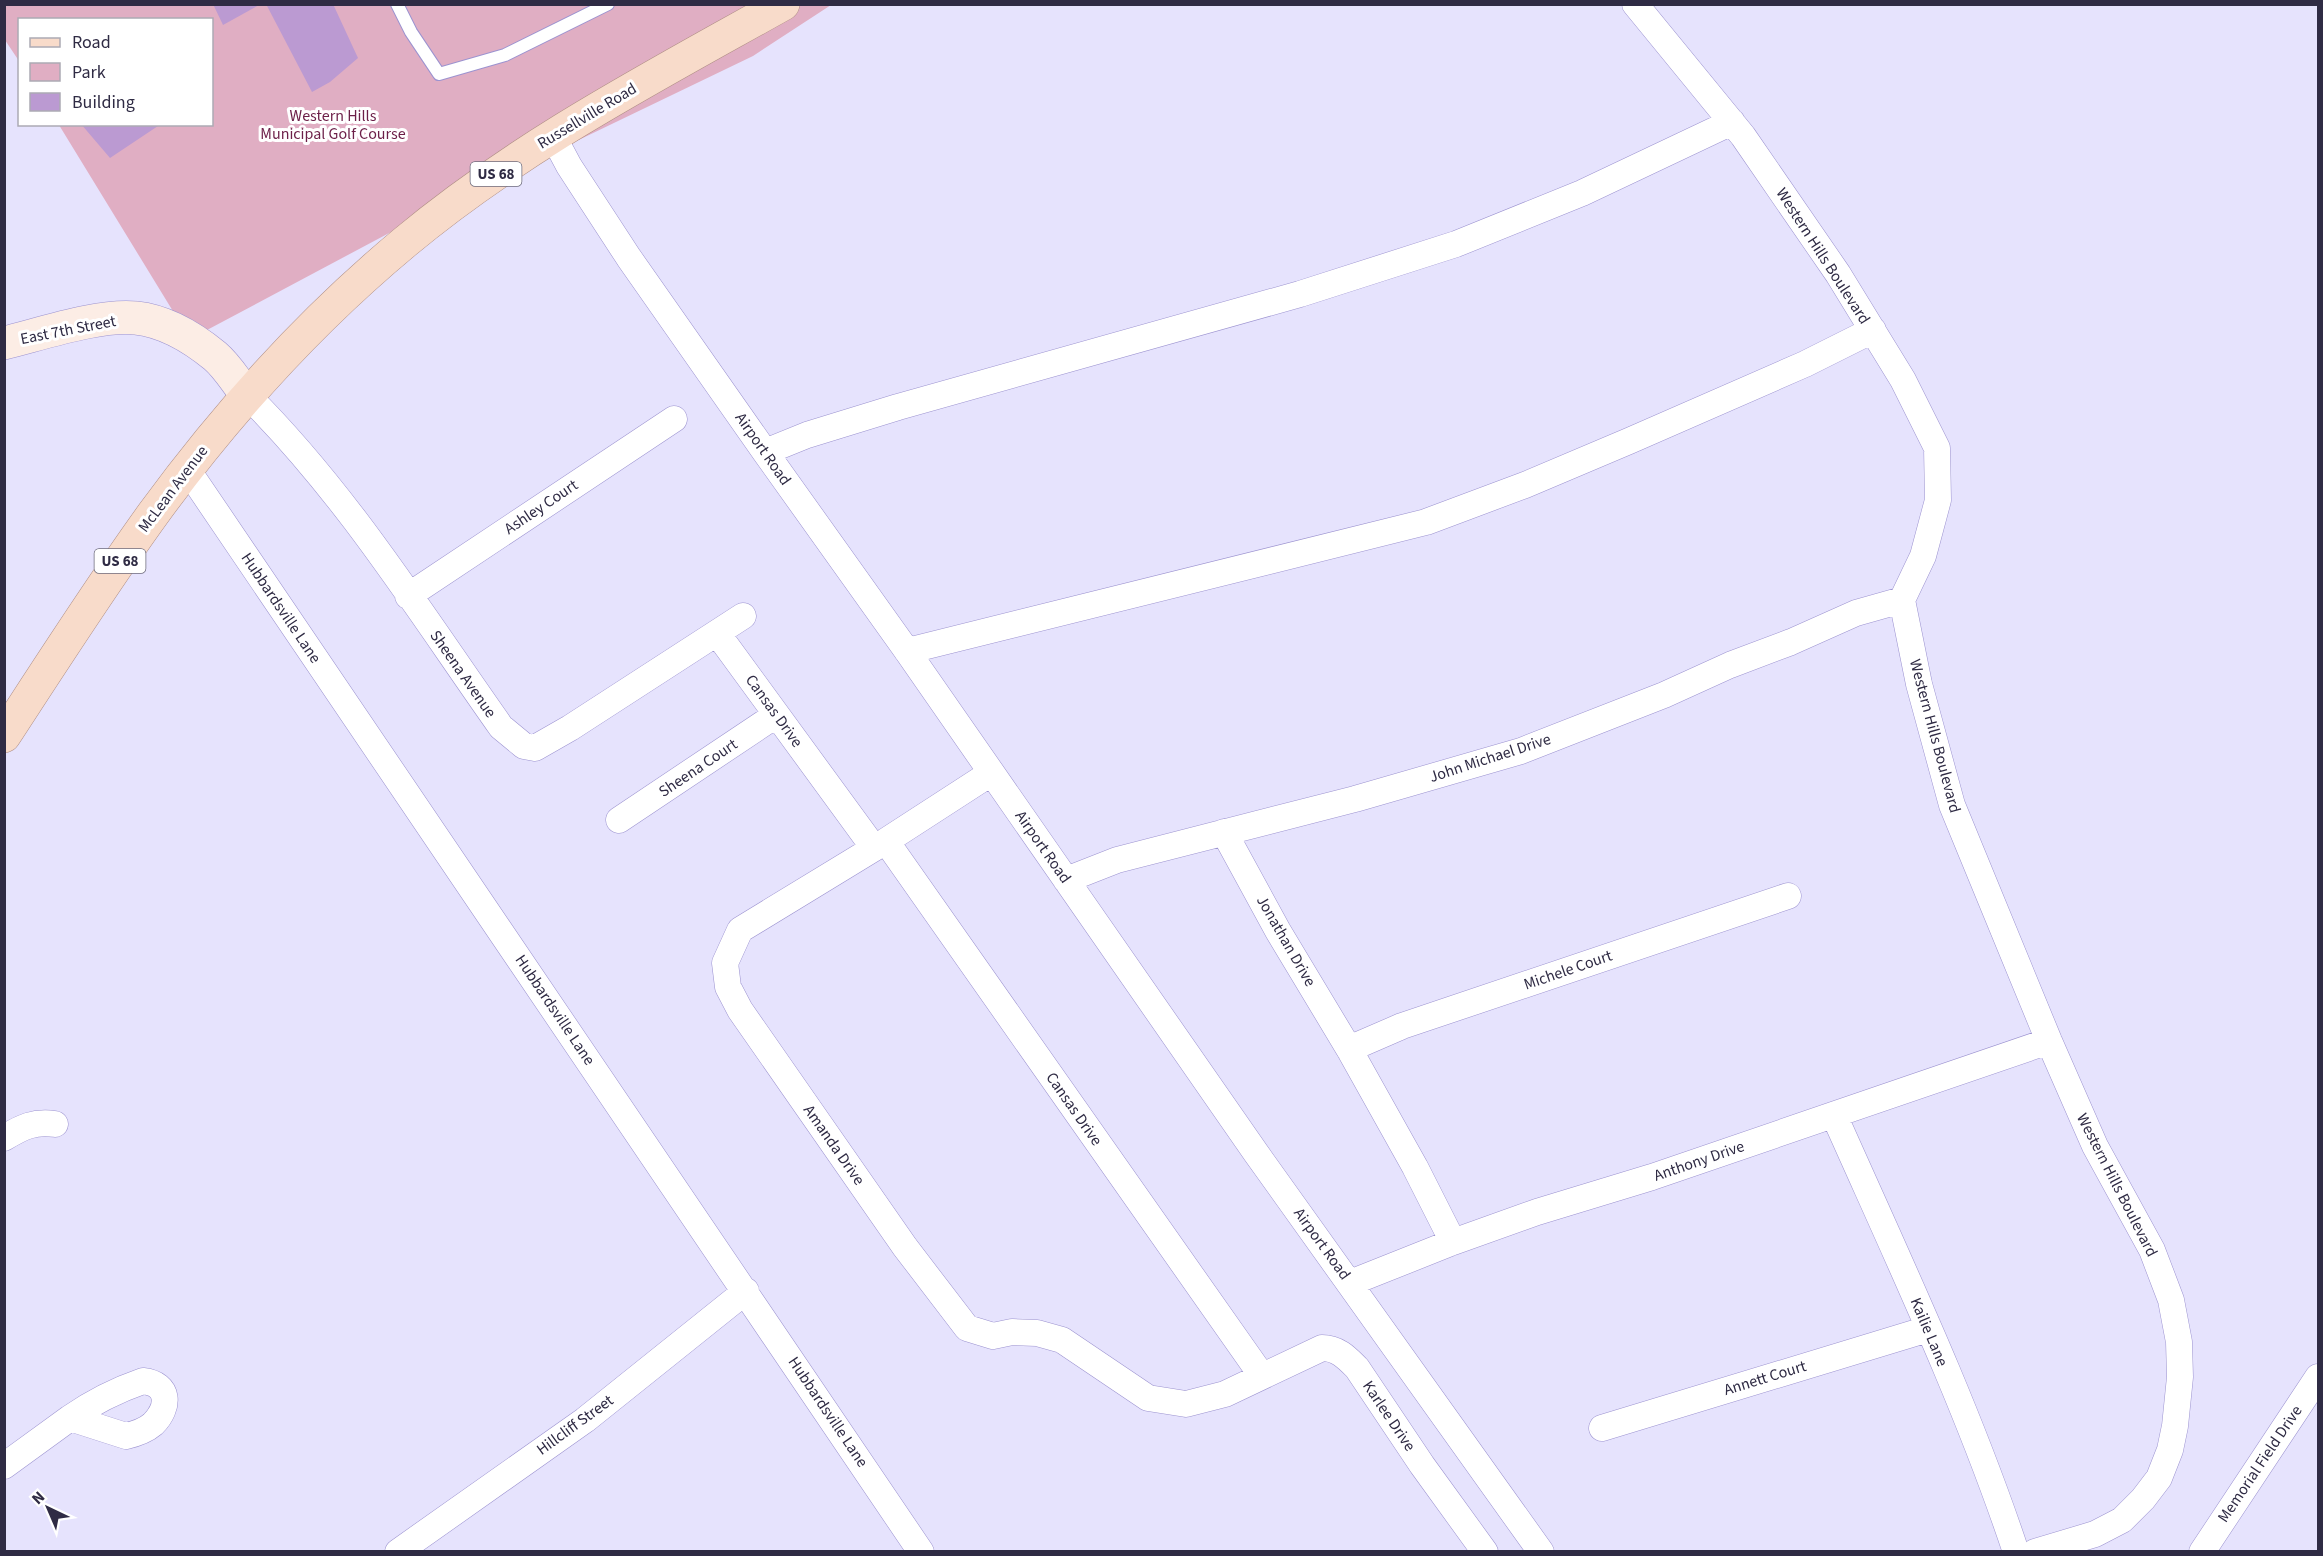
<svg xmlns="http://www.w3.org/2000/svg" width="2323" height="1556" font-family="'Source Sans 3',sans-serif">
  <style>
    .green { fill: #e0aec3 }
    .building { fill: #bb9ad2 }
    .lines { fill: none; stroke-linecap: round; stroke-linejoin: round }
    .service-casing { stroke: #9c93d0; stroke-width: 14 }
    .minor-casing { stroke: #9c93d0; stroke-width: 27 }
    .secondary-casing { stroke: #9c93d0; stroke-width: 34 }
    .primary-casing { stroke: #af8e84; stroke-width: 34 }
    .service { stroke: #fff; stroke-width: 12 }
    .minor { stroke: #fff; stroke-width: 26 }
    .secondary { stroke: #fcede5; stroke-width: 33 }
    .primary { stroke: #f8dbca; stroke-width: 33 }
    .labels { text-anchor: middle; dominant-baseline: central; stroke-width: 6; stroke-linejoin: round; paint-order: stroke }
    .shield { fill: #fff; stroke: #6d6b7c; stroke-width: 1.5 }
    .shield-label { font-size: 15px; font-weight: bold; fill: #2f2b44 }
    .park-label { font-size: 16px; fill: #6c1f48; stroke: #fff }
    .street-label { font-size: 16px; fill: #2f2b44; stroke: #fff }
  </style>
  <rect width="100%" height="100%" fill="#e6e3fd"/>
  <path class="green" d="M4,5H831L753,56L423,215L190,339L59,125L212,124V20H20L19,61L5,40Z"/>
  <path class="building" d="M213,4H261L223,25Z
    M266,4H333L358,58L330,82L312,92Z
    M81,124H161L110,158Z"/>
  <g class="lines">
    <defs>
      <path id="service" d="M397,4L411,32L439,74L505,55L608,4"/>
      <path id="minor" d="M1635,4L1743,136L1838,274L1903,380L1937,448L1938,500L1923,556L1902,600L1919,684L1952,805L2049,1041L2095,1146L2152,1250L2171,1300L2179,1342L2180,1377L2175,1426L2170,1450L2159,1478L2143,1499L2122,1520L2095,1534L2035,1552
        M553,136L569,166L629,258L765,452L907,651L1256,1153L1541,1552
        M247,395C346,493 421,614 501,727L524,746L535,748L570,728L743,616
        M765,452L807,435L898,407L1300,294L1456,244L1582,193L1732,122
        M187,469L921,1552
        M408,596L674,419
        M717,633L874,848
        M907,651L1426,522L1525,485L1629,441L1805,364L1873,330
        M991,773L886,841L740,930L725,963L728,987L740,1010L905,1247L967,1328L993,1336L1012,1332L1037,1333L1062,1340L1148,1398L1186,1404L1225,1394L1322,1348C1338,1348 1347,1358 1357,1368L1422,1465L1485,1552
        M619,820L776,715
        M1224,832L1278,931L1349,1049L1415,1167L1453,1242
        M886,841L1262,1376
        M1066,880L1117,860L1355,799L1521,751L1664,695L1730,665L1791,642L1856,613L1902,600
        M1349,1049L1402,1026L1788,896
        M1834,1115C1898,1259 1966,1402 2016,1552
        M4,1138C22,1127 34,1121 55,1124
        M1350,1283L1453,1242L1537,1212L1652,1177L2049,1041
        M143,1381C170,1384 170,1407 153,1424C146,1430 135,1434 126,1436L70,1418C93,1402 117,1390 143,1381Z
        M1602,1428L1928,1329
        M4,1466L70,1418
        M398,1552L585,1420L746,1291
        M2202,1552L2318,1377"/>
      <path id="secondary" d="M4,343C41,334 100,314 136,318C165,321 193,338 215,356C228,367 236,382 247,395"/>
      <path id="primary" d="M4,736C53,661 101,586 153,514C226,414 310,321 405,242C520,146 653,77 783,4"/>
    </defs>
    <use href="#service" class="service-casing"/>
    <use href="#minor" class="minor-casing"/>
    <use href="#secondary" class="secondary-casing"/>
    <use href="#primary" class="primary-casing"/>
    <use href="#service" class="service"/>
    <use href="#minor" class="minor"/>
    <use href="#secondary" class="secondary"/>
    <use href="#primary" class="primary"/>
  </g>
  <g class="labels">
    <g class="shield">
      <rect x="470.5" y="162" width="51" height="24" rx="4.5"/>
      <rect x="94.5" y="549" width="51" height="24" rx="4.5"/>
    </g>
    <g class="shield-label">
      <text x="496" y="174">US 68</text>
      <text x="120" y="561">US 68</text>
    </g>
    <g class="park-label">
      <text x="333" y="116">Western Hills<tspan x="333" dy="18">Municipal Golf Course</tspan></text>
    </g>
    <g class="street-label">
      <text transform="translate(587 116) rotate(-31)">Russellville Road</text>
      <text transform="translate(1823 256) rotate(57)">Western Hills Boulevard</text>
      <text transform="translate(68 330) rotate(-11)">East 7th Street</text>
      <text transform="translate(763 449) rotate(55)">Airport Road</text>
      <text transform="translate(173 489) rotate(-53)">McLean Avenue</text>
      <text transform="translate(541 507) rotate(-34)">Ashley Court</text>
      <text transform="translate(281 608) rotate(56)">Hubbardsville Lane</text>
      <text transform="translate(463 674) rotate(55)">Sheena Avenue</text>
      <text transform="translate(774 711) rotate(54)">Cansas Drive</text>
      <text transform="translate(1935 736) rotate(75)">Western Hills Boulevard</text>
      <text transform="translate(1490 758) rotate(-18)">John Michael Drive</text>
      <text transform="translate(698 768) rotate(-34)">Sheena Court</text>
      <text transform="translate(1043 847) rotate(55)">Airport Road</text>
      <text transform="translate(1286 941) rotate(60)">Jonathan Drive</text>
      <text transform="translate(1568 970) rotate(-19)">Michele Court</text>
      <text transform="translate(555 1010) rotate(56)">Hubbardsville Lane</text>
      <text transform="translate(1074 1109) rotate(55)">Cansas Drive</text>
      <text transform="translate(834 1145) rotate(55)">Amanda Drive</text>
      <text transform="translate(1699 1161) rotate(-19)">Anthony Drive</text>
      <text transform="translate(2117 1185) rotate(63)">Western Hills Boulevard</text>
      <text transform="translate(1322 1244) rotate(54)">Airport Road</text>
      <text transform="translate(1929 1332) rotate(67)">Kailie Lane</text>
      <text transform="translate(1765 1378) rotate(-17)">Annett Court</text>
      <text transform="translate(828 1412) rotate(56)">Hubbardsville Lane</text>
      <text transform="translate(1389 1416) rotate(56)">Karlee Drive</text>
      <text transform="translate(575 1425) rotate(-36)">Hillcliff Street</text>
      <text transform="translate(2260 1464) rotate(-56)">Memorial Field Drive</text>
    </g>
  </g>
  <rect width="2323" height="1556" fill="none" stroke="#2f2b44" stroke-width="12"/>
  <rect x="18" y="18" width="195" height="108" fill="#ffffff" stroke="#acaab4" stroke-width="1.5"/>
  <rect x="30" y="38" width="30" height="9" fill="#f8dbca" stroke="#acaab4" stroke-width="1.5"/>
  <text x="72" y="48" font-size="18" fill="#2f2b44">Road</text>
  <rect x="30" y="63" width="30" height="18" fill="#e0aec3" stroke="#acaab4" stroke-width="1.5"/>
  <text x="72" y="78" font-size="18" fill="#2f2b44">Park</text>
  <rect x="30" y="93" width="30" height="18" fill="#bb9ad2" stroke="#acaab4" stroke-width="1.5"/>
  <text x="72" y="108" font-size="18" fill="#2f2b44">Building</text>
  <g transform="translate(48 1508) rotate(316)" stroke="#ffffff" stroke-width="4.5" paint-order="stroke">
  <path d="M0-4.5L10 22L0 15L-10 22Z" fill="#2f2b44"/>
  <text y="-9" font-size="16" font-weight="bold" text-anchor="middle" fill="#2f2b44">N</text>
  </g>
</svg>
